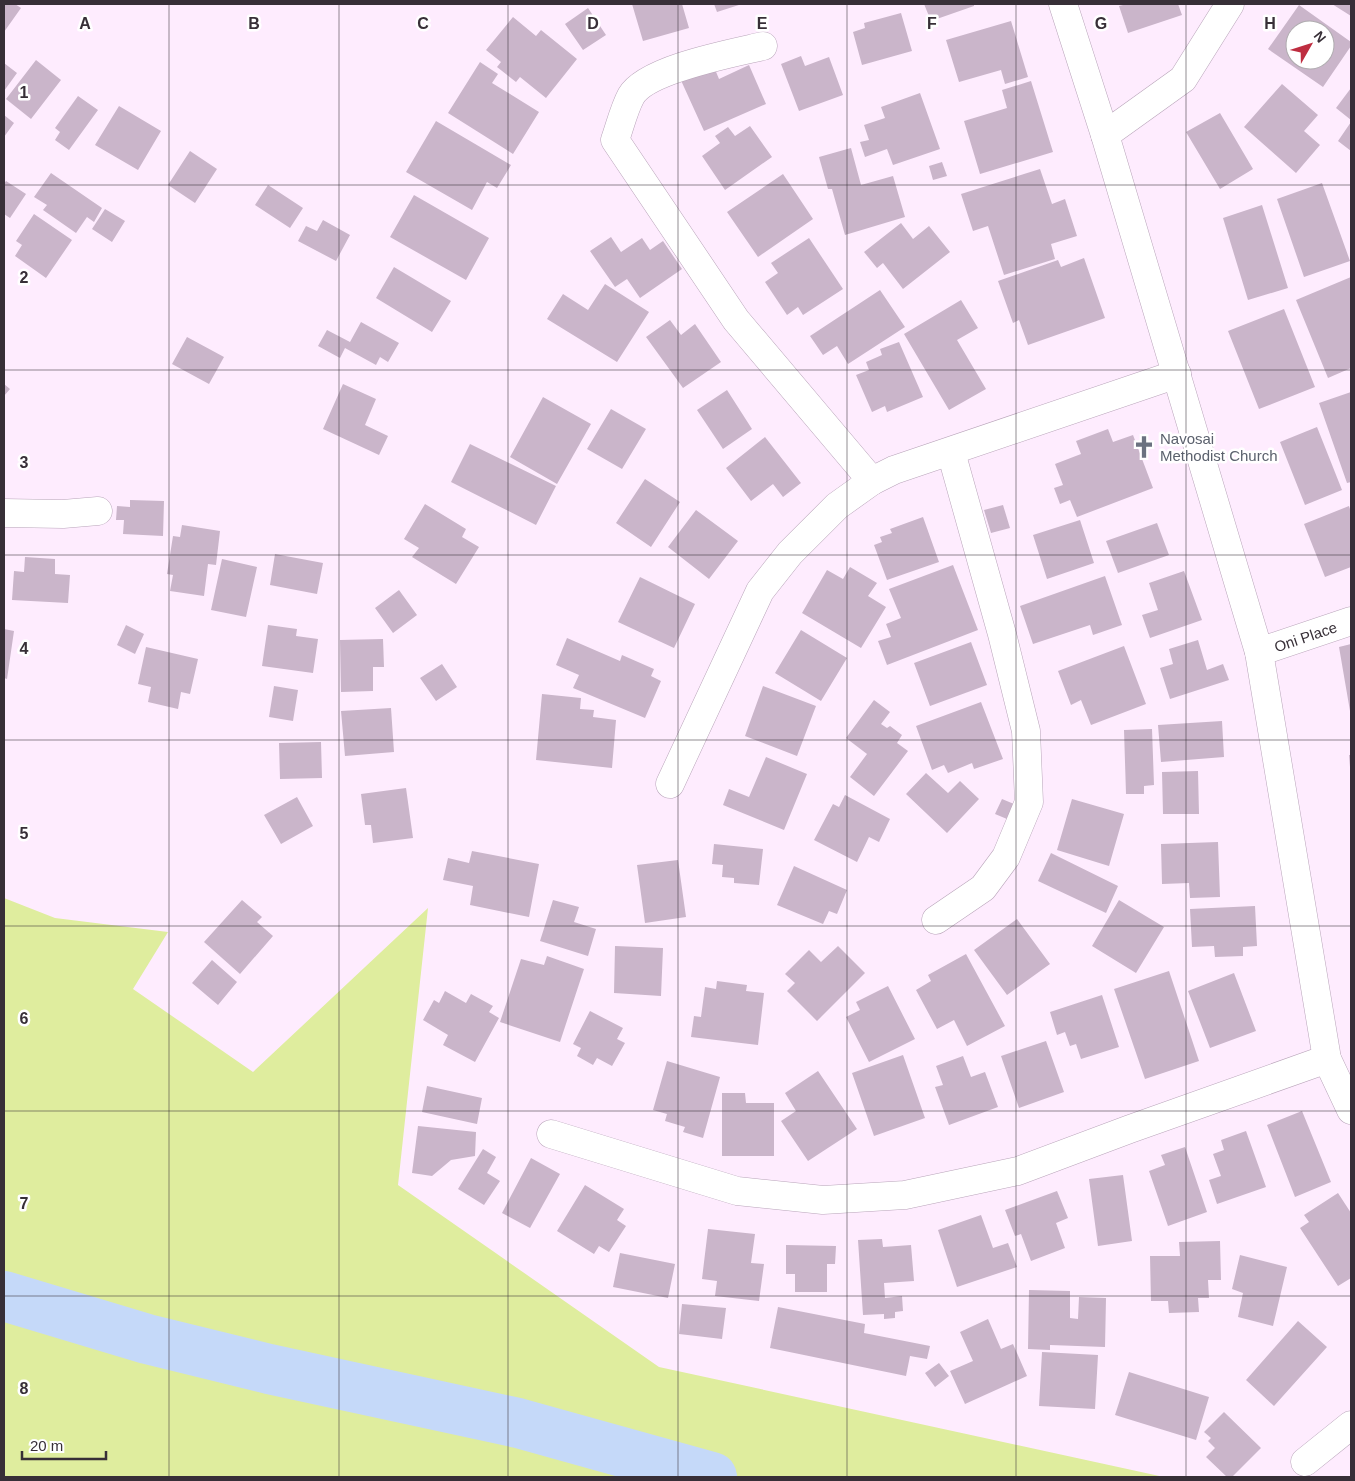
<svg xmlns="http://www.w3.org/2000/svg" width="1355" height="1481" font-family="Arial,sans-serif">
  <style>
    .green { fill: #dfed9e }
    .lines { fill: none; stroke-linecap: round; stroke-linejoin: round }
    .river { stroke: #c5d9f9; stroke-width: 50 }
    .building { fill: #cab5ca; fill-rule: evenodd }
    .minor-casing { stroke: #b9a5ba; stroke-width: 29 }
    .minor { stroke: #fff; stroke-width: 28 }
    .grid { fill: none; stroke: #372f37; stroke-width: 1; stroke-opacity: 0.55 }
    .labels { text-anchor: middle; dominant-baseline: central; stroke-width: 5; stroke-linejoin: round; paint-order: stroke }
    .worship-label { font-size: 15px; fill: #5b616d; stroke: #fff; text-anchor: start }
    .street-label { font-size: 15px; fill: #372f37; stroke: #fff }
    .grid-label { font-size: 16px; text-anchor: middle; font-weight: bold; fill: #372f37; stroke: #fff; stroke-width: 5; stroke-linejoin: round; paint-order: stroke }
  </style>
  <rect width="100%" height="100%" fill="#feecfe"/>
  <path class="green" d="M4,898L55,918L168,932L133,989L253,1072L428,908L398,1185L659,1367L1164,1477H4Z"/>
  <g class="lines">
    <path class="river" d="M4,1296L147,1339L269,1369L518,1423L712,1477"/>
  </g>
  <path class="building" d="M4,4H15L21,8L4,32Z
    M632,4H682L689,28L643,41Z
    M714,4H742L717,12Z
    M924,4H974V6L931,21Z
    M1127,4H1178L1182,15L1128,33L1119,6Z
    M1332,4H1351V16Z
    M1299,5L1351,42V46L1323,87L1268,49ZM1295,30H1325V60H1295Z
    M588,8L606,35L583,50L565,24Z
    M901,13L912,51L862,65L853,32L865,28L864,23Z
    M513,17L536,36L541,30L577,59L546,98L520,77L516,82L497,67L501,62L486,50Z
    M1011,21L1028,77L1005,84L1001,70L959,82L946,40Z
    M801,56L805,66L829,57L843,95L799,111L781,64Z
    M36,60L61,80L31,119L6,99Z
    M480,62L498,74L492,83L539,112L513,154L448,113Z
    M712,62L719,79L749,65L766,104L704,131L679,76Z
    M4,63L17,73L4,91Z
    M1031,81L1053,152L980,174L964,121L1007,108L1002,90Z
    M1282,84L1318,115L1304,131L1320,145L1296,173L1244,127Z
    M1351,88V120L1336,108Z
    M920,93L940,149L893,165L887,149L865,157L860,142L869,140L864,125L885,118L881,107Z
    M78,96L98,110L69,150L55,140L60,132L55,128Z
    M119,106L161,131L138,170L95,145Z
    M1220,113L1253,169L1220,189L1186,132Z
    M4,115L14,123L4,137Z
    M436,121L511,165L497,188L487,182L472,210L406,172Z
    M1351,122V151L1338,141Z
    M750,126L772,157L725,190L702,156L720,143L715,136L728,127L735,136Z
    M851,148L861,185L893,176L905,217L845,235L832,189H828L819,157Z
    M190,151L217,169L195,203L168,185Z
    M942,162L947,176L933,180L929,166Z
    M1040,169L1052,204L1065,199L1077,236L1051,244L1055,259L1004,275L988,226L973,231L961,194Z
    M51,173L102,208L94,222L87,217L76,233L43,210L47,205L34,197Z
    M783,174L813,219L758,257L727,212Z
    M6,181L26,194L10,218L4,214V184Z
    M1322,183L1350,261L1304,277L1277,199Z
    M268,185L303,208L290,228L255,205Z
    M414,195L489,238L466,280L390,237Z
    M1262,205L1288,288L1248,300L1223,218Z
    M105,209L125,221L112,242L92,229Z
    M34,214L72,240L46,278L15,256L22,245L16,241Z
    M323,220L350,235L336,261L298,241L306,226L317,231Z
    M901,223L913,239L929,226L950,252L903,289L883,263L877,268L864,252Z
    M611,237L621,252L642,238L650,250L663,241L682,269L640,298L627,279L615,287L590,251Z
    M809,238L843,289L803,315L798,307L787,315L765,282L778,273L771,263Z
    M1084,258L1105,318L1028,345L1019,320L1013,323L998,281L1058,260L1061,267Z
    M394,267L451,301L432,332L376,298Z
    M1351,277V368L1328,378L1296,300Z
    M605,284L649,312L617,362L547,319L563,294L588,310Z
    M880,290L905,327L848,364L837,346L823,355L810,336Z
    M961,300L978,328L957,340L986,389L949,410L904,334Z
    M1284,309L1315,387L1259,409L1228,331Z
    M670,320L681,335L695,324L721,362L683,388L646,337Z
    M361,322L399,343L388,362L380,357L376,365L345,348L340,358L318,346L327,330L350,342Z
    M187,337L224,357L209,384L172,364Z
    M899,342L923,397L887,412L885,406L872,412L856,375L869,370L866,362L882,355L880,349Z
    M4,384L10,389L4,396Z
    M343,384L376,399L365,425L388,436L379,455L323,429Z
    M727,390L752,429L723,449L697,410Z
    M1351,392V482L1347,483L1319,403Z
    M543,397L591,424L557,484L510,457Z
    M611,409L646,429L622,469L587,449Z
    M1317,427L1342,490L1305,505L1280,442Z
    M1108,429L1113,442L1133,435L1153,488L1077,517L1070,500L1060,504L1054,488L1063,485L1055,464L1081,454L1076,441Z
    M765,437L801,483L783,497L773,484L751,501L726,468Z
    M470,444L556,486L536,525L451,482Z
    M645,479L680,502L651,547L616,523Z
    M130,500L164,501L163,536L123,534L124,520H116L117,506L130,507Z
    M425,504L466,529L462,537L479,547L456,584L412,557L419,548L404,539Z
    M1003,505L1010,528L991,533L984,510Z
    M1349,506L1351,512V567L1325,577L1304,524Z
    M696,510L738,541L709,579L668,547Z
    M923,517L939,562L887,580L874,545L882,542L880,537L892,533L890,529Z
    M1080,520L1094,563L1047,579L1033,535Z
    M1157,523L1169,555L1118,573L1106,541Z
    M182,525L220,531L216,565L208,564L204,596L170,591L173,575L167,574L173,536L180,537Z
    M275,554L323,563L317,594L270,585Z
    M25,557L55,559V574L70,575L68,603L12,600L14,571L24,572Z
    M222,559L257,567L246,617L211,610Z
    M953,565L978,630L887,665L878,641L891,637L886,624L901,618L889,589Z
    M850,567L877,583L868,596L886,607L861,648L802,613L827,570L843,579Z
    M1184,571L1202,620L1150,638L1142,615L1158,610L1149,583Z
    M1105,576L1122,625L1093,635L1090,625L1033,644L1020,606Z
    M640,577L695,604L674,648L618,622Z
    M399,590L417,615L393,633L375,608Z
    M126,625L144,634L135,654L117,645Z
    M268,625L297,629L296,636L318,639L313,673L262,666Z
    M4,629L14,631L7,679L4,678Z
    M801,630L847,658L821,701L775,673Z
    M567,638L620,661L622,655L654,669L651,676L661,681L645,718L573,688L579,675L556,665Z
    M383,639L384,667H373V691L341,692L340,640Z
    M1198,640L1207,670L1223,664L1229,680L1170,699L1160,668L1173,664L1169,649Z
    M971,642L987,685L930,706L914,663Z
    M1351,644V710L1350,711L1339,647Z
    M1124,646L1146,704L1091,725L1081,700L1071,705L1058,671Z
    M146,647L198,659L190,694L181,692L178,709L148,702L151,687L138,684Z
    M442,664L457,687L436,701L420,678Z
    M274,686L298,690L293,721L269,717Z
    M763,686L816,706L797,756L745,736Z
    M542,694L581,698L580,709L594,710L593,717L616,720L612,768L536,760Z
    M874,700L890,712L881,724L887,728L890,726L902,735L897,743L908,751L874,796L850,777L867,754L846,738Z
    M981,702L1003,759L974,769L972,763L948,773L944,765L932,770L916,726Z
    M391,708L394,752L345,756L341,711Z
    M1222,721L1224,757L1161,762L1158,725Z
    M1152,729L1154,785L1144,786V794H1126L1124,730Z
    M321,742L322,778L280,779L279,743Z
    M1349,755H1351V767H1350Z
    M766,757L807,774L784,830L723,805L729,789L749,797Z
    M1198,771L1199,814H1163L1162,772Z
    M926,773L948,793L960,781L979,799L947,833L906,794Z
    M406,788L413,838L373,843L371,825H365L361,794Z
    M845,795L890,819L879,842L869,837L857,862L814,840L833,804L839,807Z
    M297,797L313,826L281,844L264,815Z
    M1002,799L1014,804L1007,819L995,814Z
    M1072,799L1124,814L1109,866L1057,850Z
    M1218,842L1220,897L1190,898L1189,883L1162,884L1161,844Z
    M714,844L763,849L759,885L734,883V878L722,877L723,865L712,864Z
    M472,851L539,864L529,917L470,905L473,886L443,880L448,858L469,863Z
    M1051,853L1118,886L1106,913L1038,881Z
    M678,860L686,917L645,923L637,865Z
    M794,866L847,890L837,914L829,911L823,924L777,905Z
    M242,900L262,917L257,922L273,936L240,974L204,942Z
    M553,900L579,907L574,922L596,929L588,956L540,941Z
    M1119,900L1164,927L1136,973L1092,946Z
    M1255,906L1257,946L1243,947V956L1215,957L1214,946L1192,947L1190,909Z
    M1017,919L1050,964L1007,995L974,950Z
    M615,946L663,948L661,996L614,993Z
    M838,946L865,973L817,1021L787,991L795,983L785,974L809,950L821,962Z
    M966,954L1005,1026L967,1046L954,1020L937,1029L916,990L931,981L928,975Z
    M547,956L584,969L560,1042L500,1022L521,959L544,965Z
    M212,960L237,982L218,1005L192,983Z
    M1169,971L1199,1061L1145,1079L1114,989Z
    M1234,973L1256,1031L1210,1048L1188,991Z
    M717,981L747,985L746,991L764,993L758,1045L691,1037L694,1016L701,1017L705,987L716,989Z
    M888,986L915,1039L869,1062L846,1017L860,1010L856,1002Z
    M445,991L466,1003L471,994L493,1006L489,1012L499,1018L475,1062L443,1045L448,1035L423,1020L434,1000L439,1003Z
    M1102,995L1119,1047L1081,1059L1076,1044L1070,1046L1065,1032L1057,1035L1050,1012Z
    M590,1011L623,1028L617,1039L625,1043L612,1066L597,1058L593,1065L577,1056L581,1048L573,1044Z
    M1046,1041L1064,1092L1019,1108L1001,1056Z
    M903,1055L925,1118L874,1136L852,1073Z
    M963,1056L971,1077L985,1072L998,1107L949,1125L935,1087L943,1085L936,1066Z
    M667,1061L720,1077L703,1138L683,1132L685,1127L665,1121L667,1114L653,1110Z
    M818,1071L857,1129L808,1161L781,1121L796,1111L785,1093Z
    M427,1086L482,1098L477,1124L422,1112Z
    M722,1093H745L746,1103H774V1156H722Z
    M1302,1111L1331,1182L1295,1197L1267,1125Z
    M418,1126L476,1132L475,1156L451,1160L432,1176L412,1173Z
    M1246,1131L1266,1187L1217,1204L1209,1180L1221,1176L1213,1154L1224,1150L1221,1140Z
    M1185,1147L1207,1212L1168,1226L1149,1171L1165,1165L1161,1155Z
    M483,1149L496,1157L487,1173L500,1181L484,1205L458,1189Z
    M531,1158L560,1174L530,1228L502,1213Z
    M1123,1175L1132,1241L1098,1246L1089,1179Z
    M585,1185L624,1209L617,1220L626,1226L609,1252L599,1246L594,1254L557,1231Z
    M1057,1191L1068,1218L1056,1223L1065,1248L1031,1261L1021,1234L1015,1236L1005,1210Z
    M1338,1193L1351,1213V1278L1338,1286L1300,1228L1309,1222L1304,1215Z
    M981,1215L993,1248L1008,1243L1017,1267L957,1287L938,1230Z
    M708,1229L755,1234L751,1263L764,1264L759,1301L715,1296L717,1281L702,1279Z
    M882,1239L883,1247L911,1245L914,1281L884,1283L885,1298L902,1296L903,1311L895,1312V1318L884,1319V1314L863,1315L858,1240Z
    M1220,1241L1221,1280H1208L1209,1298H1198L1199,1312L1169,1313L1168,1301H1151L1150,1256H1180L1179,1242Z
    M786,1245L836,1246L835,1264H827V1292H795V1274H786Z
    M620,1253L675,1264L668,1298L613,1287Z
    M1240,1255L1287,1267L1273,1326L1238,1317L1243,1293L1232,1289Z
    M1029,1290L1070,1291V1318L1078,1319L1079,1297L1106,1298L1105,1347L1050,1345V1350L1028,1349Z
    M682,1304L726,1308L722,1339L679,1334Z
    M778,1307L865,1324L864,1333L930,1346L927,1359L910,1356L906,1376L770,1348Z
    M988,1319L1001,1349L1013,1344L1027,1376L965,1404L950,1371L973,1361L960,1332Z
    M1298,1321L1327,1347L1274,1406L1246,1380Z
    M1042,1352L1098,1355L1095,1409L1039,1406Z
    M939,1363L949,1376L935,1387L925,1373Z
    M1129,1372L1209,1397L1196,1440L1115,1415Z
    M1224,1412L1261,1448L1232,1477H1227L1206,1457L1215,1448L1208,1441L1211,1438L1204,1432Z"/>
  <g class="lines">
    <defs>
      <g id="minor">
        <path d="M1063,4L1105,135L1259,652L1327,1059L1351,1110"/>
        <path d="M763,46C733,53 646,69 631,96C624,109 620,126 615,140L736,320L872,481"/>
        <path d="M1105,135L1183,79L1230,4"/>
        <path d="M4,513L63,514L98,511"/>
        <path id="s1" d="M1259,652L1351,621"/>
        <path d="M670,784L760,591L790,553L837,506L872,481L894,470L1177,374"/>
        <path d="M936,920L983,888L1006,857L1029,802L1026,731L1002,634L951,452"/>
        <path d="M551,1134L737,1191L823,1200L905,1195L1018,1171L1130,1129L1327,1059"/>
        <path d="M1305,1462L1351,1425"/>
      </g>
    </defs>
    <use href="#minor" class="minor-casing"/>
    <use href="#minor" class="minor"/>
  </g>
  <path class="grid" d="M169,4V1477M339,4V1477M508,4V1477M678,4V1477M847,4V1477M1016,4V1477M1186,4V1477M4,185H1351M4,370H1351M4,555H1351M4,740H1351M4,926H1351M4,1111H1351M4,1296H1351"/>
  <defs>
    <symbol id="church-bare" viewBox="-9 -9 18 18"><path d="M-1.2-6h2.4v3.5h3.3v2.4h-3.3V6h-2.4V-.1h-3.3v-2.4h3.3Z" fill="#6b7280" stroke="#fff" stroke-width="2.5" paint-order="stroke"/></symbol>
  </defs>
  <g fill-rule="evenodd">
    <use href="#church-bare" x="1128" y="431" width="32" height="32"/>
  </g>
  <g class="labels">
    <g class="worship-label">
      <text x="1160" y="438">Navosai<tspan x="1160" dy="17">Methodist Church</tspan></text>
    </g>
    <g class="street-label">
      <text stroke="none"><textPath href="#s1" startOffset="49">Oni Place</textPath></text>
    </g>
  </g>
  <g class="grid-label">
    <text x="85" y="29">A</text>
    <text x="254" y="29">B</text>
    <text x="423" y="29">C</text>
    <text x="593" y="29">D</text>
    <text x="762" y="29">E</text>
    <text x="932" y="29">F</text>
    <text x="1101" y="29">G</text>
    <text x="1270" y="29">H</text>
    <text x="24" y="98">1</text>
    <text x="24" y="283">2</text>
    <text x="24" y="468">3</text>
    <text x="24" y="654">4</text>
    <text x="24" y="839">5</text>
    <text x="24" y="1024">6</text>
    <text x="24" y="1209">7</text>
    <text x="24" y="1394">8</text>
  </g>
  <rect width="1355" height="1481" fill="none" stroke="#372f37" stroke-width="10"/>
  <g transform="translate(1310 45) rotate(51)"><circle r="24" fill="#ffffff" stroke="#afacaf"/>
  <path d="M0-4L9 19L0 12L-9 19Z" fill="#be2d40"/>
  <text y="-8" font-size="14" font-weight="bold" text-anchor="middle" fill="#372f37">N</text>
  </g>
  <path d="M22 1451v8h84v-8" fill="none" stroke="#372f37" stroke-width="2.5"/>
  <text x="30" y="1451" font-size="15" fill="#372f37" stroke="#ffffff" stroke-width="4" paint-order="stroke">20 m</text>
</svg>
